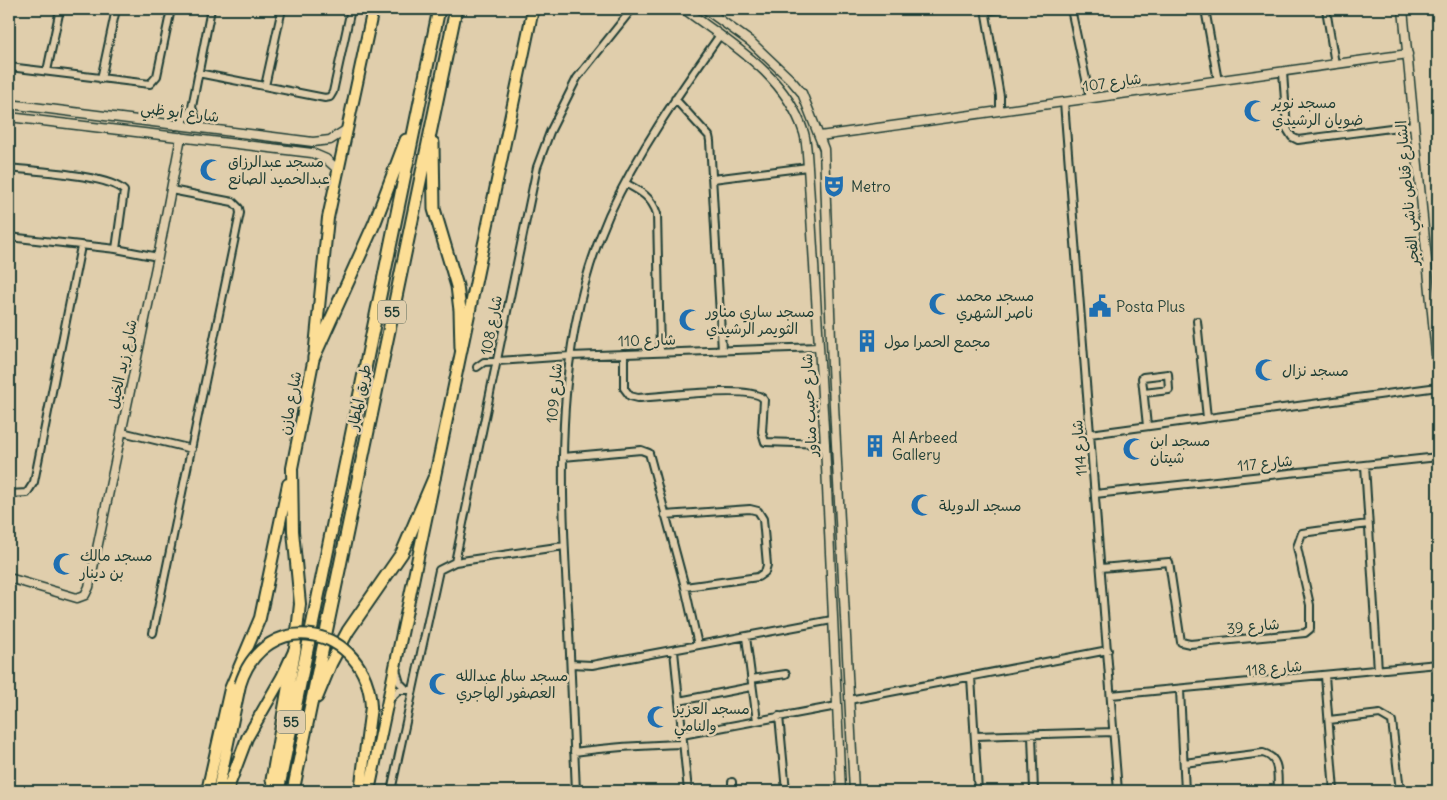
<svg xmlns="http://www.w3.org/2000/svg" width="1447" height="800" font-family="Delius,'Playpen Sans Arabic',sans-serif">
  <style>
    .lines { fill: none; stroke-linecap: round; stroke-linejoin: round }
    .minor-casing { stroke: #1f3d34; stroke-width: 10 }
    .tertiary-casing { stroke: #1f3d34; stroke-width: 11 }
    .primary-casing { stroke: #1f3d34; stroke-width: 14 }
    .trunk-casing { stroke: #1f3d34; stroke-width: 15 }
    .minor { stroke: #e0ceac; stroke-width: 6 }
    .tertiary { stroke: #e0ceac; stroke-width: 8 }
    .primary { stroke: #fcde96; stroke-width: 10 }
    .trunk { stroke: #fcde96; stroke-width: 11 }
    .primary-bridge-casing { stroke: #1f3d34; stroke-width: 14; stroke-linecap: butt }
    .primary-bridge { stroke: #fcde96; stroke-width: 10 }
    .labels { text-anchor: middle; dominant-baseline: central; stroke-width: 5; stroke-linejoin: round; paint-order: stroke }
    .shield { fill: #e0ceac; stroke: #596858; stroke-width: 1 }
    .shield-label { font-size: 14px; font-weight: bold; fill: #1f3d34 }
    .street-label { font-size: 15px; fill: #1f3d34; stroke: #e0ceac }
    .poi-label { font-size: 15px; fill: #1f3d34; stroke: #e0ceac; text-anchor: start }
  </style>
  <rect width="100%" height="100%" fill="#e0ceac"/>
  <filter id="ink" filterUnits="userSpaceOnUse"><feTurbulence type="fractalNoise" baseFrequency=".02" numOctaves="2"/><feDisplacementMap in="SourceGraphic" scale="10" xChannelSelector="R" yChannelSelector="G"/><feConvolveMatrix kernelMatrix="1 2 1 2 8 2 1 2 1" color-interpolation-filters="sRGB"/></filter>
  <g filter="url(#ink)">
    <g class="lines">
      <defs>
        <path id="minor" d="M985,9L1000,96V111
          M1071,9L1090,98
          M1205,9L1218,81
          M1326,9L1335,64
          M986,11L1000,9
          M9,67L150,84L157,76L171,9
          M47,71L60,9
          M1283,72L1287,129L1292,137L1298,140L1414,125
          M198,73L325,98L330,97L333,92L351,9
          M101,79L116,9
          M265,86L282,9
          M675,99L709,136L710,141L722,350
          M1064,102L1118,791
          M176,126L184,120L192,107
          M204,129L196,119L192,107L211,9
          M9,168C33,171 110,175 124,191L116,249
          M713,179L808,167
          M625,183C640,191 652,197 657,214L660,352
          M9,237L116,249L158,257
          M1197,321L1207,418
          M624,354V388L630,396L638,398C658,397 757,384 764,400L762,432L765,442L825,444
          M477,367L484,362L570,356L819,347
          M1144,393L1169,390L1168,374L1143,377L1142,378L1147,426
          M122,432L192,449
          M1090,434L1438,387
          M563,457L641,450L649,453L685,587L698,645
          M1365,465L1378,670
          M9,494L27,493L34,482L81,246
          M1095,494L1438,457
          M665,515L750,509L758,511L763,519L767,565L765,572L758,577L685,587
          M455,562L537,167L550,132L577,78L632,9
          M1101,568L1169,562L1181,642L1190,644L1305,633L1310,629V605L1297,547L1302,533L1368,524
          M153,633L240,213L239,208L233,202L171,190
          M746,637L757,721
          M674,651L688,791
          M571,664L592,665L832,620
          M396,670L400,683L405,688
          M1325,676L1334,791
          M971,677L978,791
          M751,679L786,674
          M1180,690L1185,791
          M1111,695L1438,664
          M390,699L399,690H412
          M849,700L1108,650
          M679,701L751,687
          M779,716L786,791
          M1329,720L1380,714L1392,721L1400,791
          M682,735L837,706
          M1032,735L1034,791
          M975,736L1114,732
          M574,752C611,747 646,745 683,744
          M1184,763L1263,753C1281,758 1277,775 1278,791
          M732,782V791
          M391,791L439,570L455,562L564,546
          M576,791C573,730 571,669 568,608C560,476 554,339 609,215C639,150 679,93 720,35"/>
        <path id="tertiary" d="M684,9C731,44 785,74 804,133C807,143 807,156 808,167L825,444L841,791
          M705,9L751,42L791,80L802,93L824,149L832,366L854,791
          M1403,9L1438,375
          M9,104L313,142L330,140L346,130
          M9,117L312,153L326,159L337,169
          M820,136L1408,54
          M9,578L77,598L85,595L89,587L158,257L181,137"/>
        <path id="primary" d="M207,791L230,689L260,618L288,484
          M218,791L240,685
          M227,791L247,738L282,677L295,649L300,604L293,531L292,468L314,357L328,218L373,9
          M360,791L371,707
          M369,791L533,9"/>
        <path id="trunk" d="M433,143L434,209L457,286L460,310L461,348
          M314,357L375,222L406,140
          M317,697L331,663L348,631L402,553L434,478
          M272,780L295,649
          M278,791L439,9
          M293,791L456,9"/>
      </defs>
      <use href="#minor" class="minor-casing"/>
      <use href="#tertiary" class="tertiary-casing"/>
      <use href="#primary" class="primary-casing"/>
      <use href="#trunk" class="trunk-casing"/>
      <use href="#minor" class="minor"/>
      <use href="#tertiary" class="tertiary"/>
      <use href="#primary" class="primary"/>
      <use href="#trunk" class="trunk"/>
      <defs>
        <path id="primary-bridge" d="M240,685C264,606 367,624 371,707"/>
      </defs>
      <use href="#primary-bridge" class="primary-bridge-casing"/>
      <use href="#primary-bridge" class="primary-bridge"/>
    </g>
  </g>
  <defs>
    <symbol id="mosque-bare" viewBox="-9 -9 18 18"><path d="M3.5-4.9A6 6 0 1 0 3.5 4.9A5 5 0 1 1 3.5-4.9Z" fill="#1f6fb2" stroke="#e0ceac" stroke-width="2.5" paint-order="stroke"/></symbol>
    <symbol id="theatre-bare" viewBox="-9 -9 18 18"><path d="M-5-5.5Q0-4 5-5.5V0Q5 5 0 6Q-5 5-5 0ZM-3.3-2.5H-1v1.5H-3.3ZM1-2.5H3.3v1.5H1ZM-2.8 1Q0 5.5 2.8 1Z" fill="#1f6fb2" stroke="#e0ceac" stroke-width="2.5" paint-order="stroke"/></symbol>
    <symbol id="civic-bare" viewBox="-9 -9 18 18"><path d="M-.6-6.5H3V-4.5H.6V-3L4-1V1h2V6H-6V1h2V-1L-.6-3ZM-1.2 2.5V6h2.4V2.5Z" fill="#1f6fb2" stroke="#e0ceac" stroke-width="2.5" paint-order="stroke"/></symbol>
    <symbol id="building-bare" viewBox="-9 -9 18 18"><path d="M-4-6H4V6H1V3H-1V6H-4ZM-2.5-4.3h1.7v1.8h-1.7ZM.8-4.3h1.7v1.8H.8ZM-2.5-1h1.7V.8h-1.7ZM.8-1h1.7V.8H.8Z" fill="#1f6fb2" stroke="#e0ceac" stroke-width="2.5" paint-order="stroke"/></symbol>
  </defs>
  <g fill-rule="evenodd">
    <use href="#mosque-bare" x="1239" y="95" width="32" height="32"/>
    <use href="#mosque-bare" x="195" y="154" width="32" height="32"/>
    <use href="#theatre-bare" x="818" y="170" width="32" height="32"/>
    <use href="#mosque-bare" x="924" y="288" width="32" height="32"/>
    <use href="#civic-bare" x="1084" y="290" width="32" height="32"/>
    <use href="#mosque-bare" x="674" y="304" width="32" height="32"/>
    <use href="#building-bare" x="851" y="325" width="32" height="32"/>
    <use href="#mosque-bare" x="1250" y="354" width="32" height="32"/>
    <use href="#building-bare" x="859" y="430" width="32" height="32"/>
    <use href="#mosque-bare" x="1118" y="433" width="32" height="32"/>
    <use href="#mosque-bare" x="906" y="489" width="32" height="32"/>
    <use href="#mosque-bare" x="48" y="548" width="32" height="32"/>
    <use href="#mosque-bare" x="424" y="668" width="32" height="32"/>
    <use href="#mosque-bare" x="642" y="701" width="32" height="32"/>
  </g>
  <g class="labels">
    <g class="shield">
      <rect x="378" y="300.5" width="28" height="23" rx="4"/>
      <rect x="277" y="710.5" width="28" height="23" rx="4"/>
    </g>
    <g class="shield-label">
      <text x="392" y="312">55</text>
      <text x="291" y="722">55</text>
    </g>
    <g class="street-label">
      <text transform="translate(1112 82) rotate(-8)">شارع 107</text>
      <text transform="translate(180 112) rotate(7)">شارع أبو ظبي</text>
      <text transform="translate(1407 193) rotate(-95)">الشارع قناص ناشي الفجر</text>
      <text transform="translate(491 325) rotate(-79)">شارع 108</text>
      <text transform="translate(647 340) rotate(-2)">شارع 110</text>
      <text transform="translate(122 364) rotate(-78)">شارع زيد الخيل</text>
      <text transform="translate(554 393) rotate(-85)">شارع 109</text>
      <text transform="translate(359 397) rotate(-78)">طريق المطار</text>
      <text transform="translate(290 403) rotate(-79)">شارع مازن</text>
      <text transform="translate(809 405) rotate(-93)">شارع حبيب مناور</text>
      <text transform="translate(1079 448) rotate(-95)">شارع 114</text>
      <text transform="translate(1265 463) rotate(-6)">شارع 117</text>
      <text transform="translate(1253 626) rotate(-6)">شارع 39</text>
      <text transform="translate(1274 668) rotate(-5)">شارع 118</text>
    </g>
    <g class="poi-label">
      <text x="1272" y="102">مسجد نوير<tspan x="1272" dy="17">ضويان الرشيدي</tspan></text>
      <text x="228" y="161">مسجد عبدالرزاق<tspan x="228" dy="17">عبدالحميد الصانع</tspan></text>
      <text x="851" y="186">Metro</text>
      <text x="956" y="295">مسجد محمد<tspan x="956" dy="17">ناصر الشهري</tspan></text>
      <text x="1116" y="306">Posta Plus</text>
      <text x="706" y="311">مسجد ساري مناور<tspan x="706" dy="17">الثويمر الرشيدي</tspan></text>
      <text x="884" y="341">مجمع الحمرا مول</text>
      <text x="1282" y="370">مسجد نزال</text>
      <text x="892" y="437">Al Arbeed<tspan x="892" dy="17">Gallery</tspan></text>
      <text x="1150" y="440">مسجد ابن<tspan x="1150" dy="17">شيتان</tspan></text>
      <text x="939" y="505">مسجد الدويلة</text>
      <text x="80" y="555">مسجد مالك<tspan x="80" dy="17">بن دينار</tspan></text>
      <text x="456" y="675">مسجد سالم عبدالله<tspan x="456" dy="17">العصفور الهاجري</tspan></text>
      <text x="674" y="708">مسجد العزيز<tspan x="674" dy="17">والنامي</tspan></text>
    </g>
  </g>
  <rect width="1447" height="800" fill="none" stroke="#e0ceac" stroke-width="30"/>
  <rect x="15" y="15" width="1417" height="770" fill="none" stroke="#1f3d34" stroke-width="2" filter="url(#ink)"/>
</svg>
